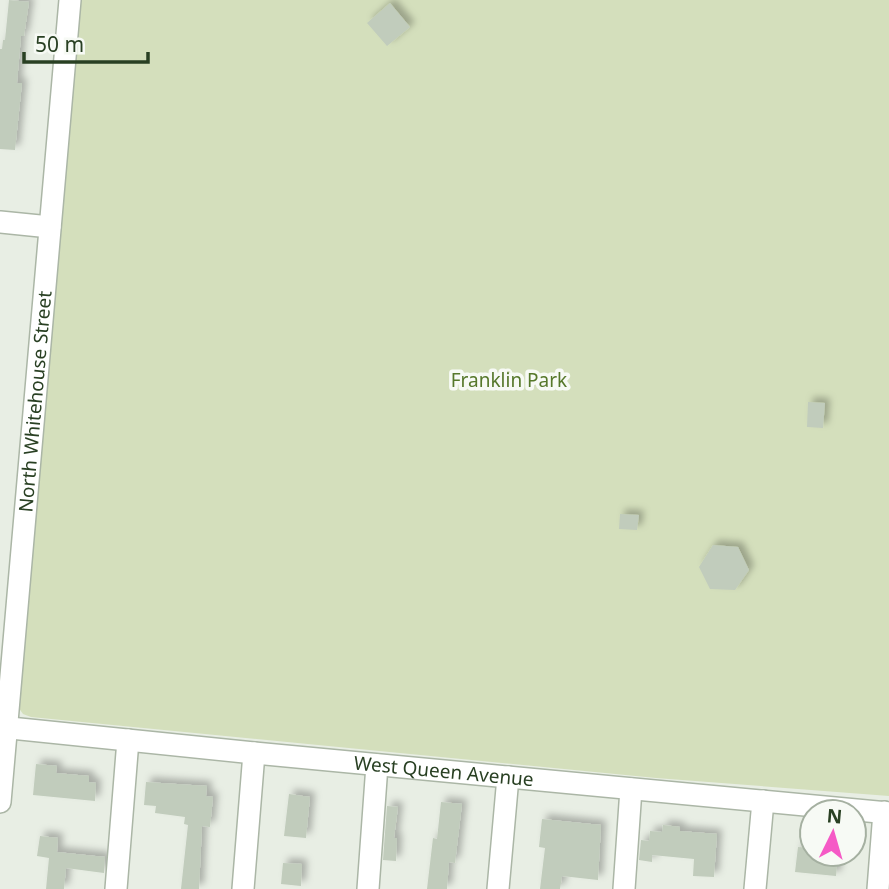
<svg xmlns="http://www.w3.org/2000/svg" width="889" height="889" font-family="'Noto Sans',sans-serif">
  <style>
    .green { fill: #d4dfbc }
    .building { fill: #c1ccbc; filter: url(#shadow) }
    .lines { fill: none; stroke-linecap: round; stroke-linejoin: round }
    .minor-casing { stroke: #abb6a6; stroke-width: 24 }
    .minor { stroke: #fff; stroke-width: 21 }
    .labels { text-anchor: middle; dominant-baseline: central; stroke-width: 7; stroke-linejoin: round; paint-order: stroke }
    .park-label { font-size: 19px; fill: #56782b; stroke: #f7faf5 }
    .street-label { font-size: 19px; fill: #294023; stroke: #f7faf5 }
  </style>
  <defs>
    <filter id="shadow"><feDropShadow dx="5" dy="-5" stdDeviation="3.5" flood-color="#0004"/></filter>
  </defs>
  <rect width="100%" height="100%" fill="#e8eee4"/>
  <path class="green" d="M78,0H889V796L656,778L31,717L23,714L18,707Z"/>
  <path class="building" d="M9,0L29,2L24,36H21L17,83H22L15,150L0,149V49H2L3,40H5Z
    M390,3L410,27L387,46L367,23Z
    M808,402L825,403L823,428L807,427Z
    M620,514L639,515L637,530L619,529Z
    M713,545L738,547L749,570L735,590L710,589L699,567Z
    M36,764L57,766L56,773L89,776V782L96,783L95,801L33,795Z
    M146,782L207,786L206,796L213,797L210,827L202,826L199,889H181L188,825L184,824L185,817L155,813L156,806L144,805Z
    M289,794L310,797L306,838L284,836Z
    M441,802L462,804L455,863L449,862L447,889H427L433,838L437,839Z
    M387,806L398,807L394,838H397L396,861L383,860Z
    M542,819L601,825L598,880L562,876L560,889H540L545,848L539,847Z
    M663,825L680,827V831L717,834L714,877L693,876L694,859L652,855V862L639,860L641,840L649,841L650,831L662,832Z
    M40,836L58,838L57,852L105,857L104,873L66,868L64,889H46L49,858L37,856Z
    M798,847L812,848V854L838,856L836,876L795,872Z
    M283,863L302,864L301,886L281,884Z"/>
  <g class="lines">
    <defs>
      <g id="minor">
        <path d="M0,222L50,227"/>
        <path id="s1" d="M0,727L254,753L889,813"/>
        <path id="s2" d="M0,802L70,0"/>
        <path d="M116,889L128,740"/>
        <path d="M243,889L254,753"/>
        <path d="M368,889L377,765"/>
        <path d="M498,889L508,777"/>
        <path d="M624,889L631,789"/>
        <path d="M755,889L763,801"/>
        <path d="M878,889L884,812"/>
      </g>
    </defs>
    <use href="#minor" class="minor-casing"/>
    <use href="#minor" class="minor"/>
  </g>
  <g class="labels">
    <g class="park-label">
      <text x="509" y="380">Franklin Park</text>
    </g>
    <g class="street-label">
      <text stroke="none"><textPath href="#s2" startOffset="402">North Whitehouse Street</textPath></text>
      <text stroke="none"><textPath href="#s1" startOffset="446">West Queen Avenue</textPath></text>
    </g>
  </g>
  <g transform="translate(833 833) rotate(5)"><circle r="33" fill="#f7faf5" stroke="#a5b0a1" stroke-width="2"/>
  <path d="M0-5L12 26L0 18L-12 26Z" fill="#f55ac6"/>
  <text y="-10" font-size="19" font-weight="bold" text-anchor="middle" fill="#294023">N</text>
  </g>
  <path d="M24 52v10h124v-10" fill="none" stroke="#294023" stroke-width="3.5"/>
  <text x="35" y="52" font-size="21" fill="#294023" stroke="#f7faf5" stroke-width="5" paint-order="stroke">50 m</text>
</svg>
